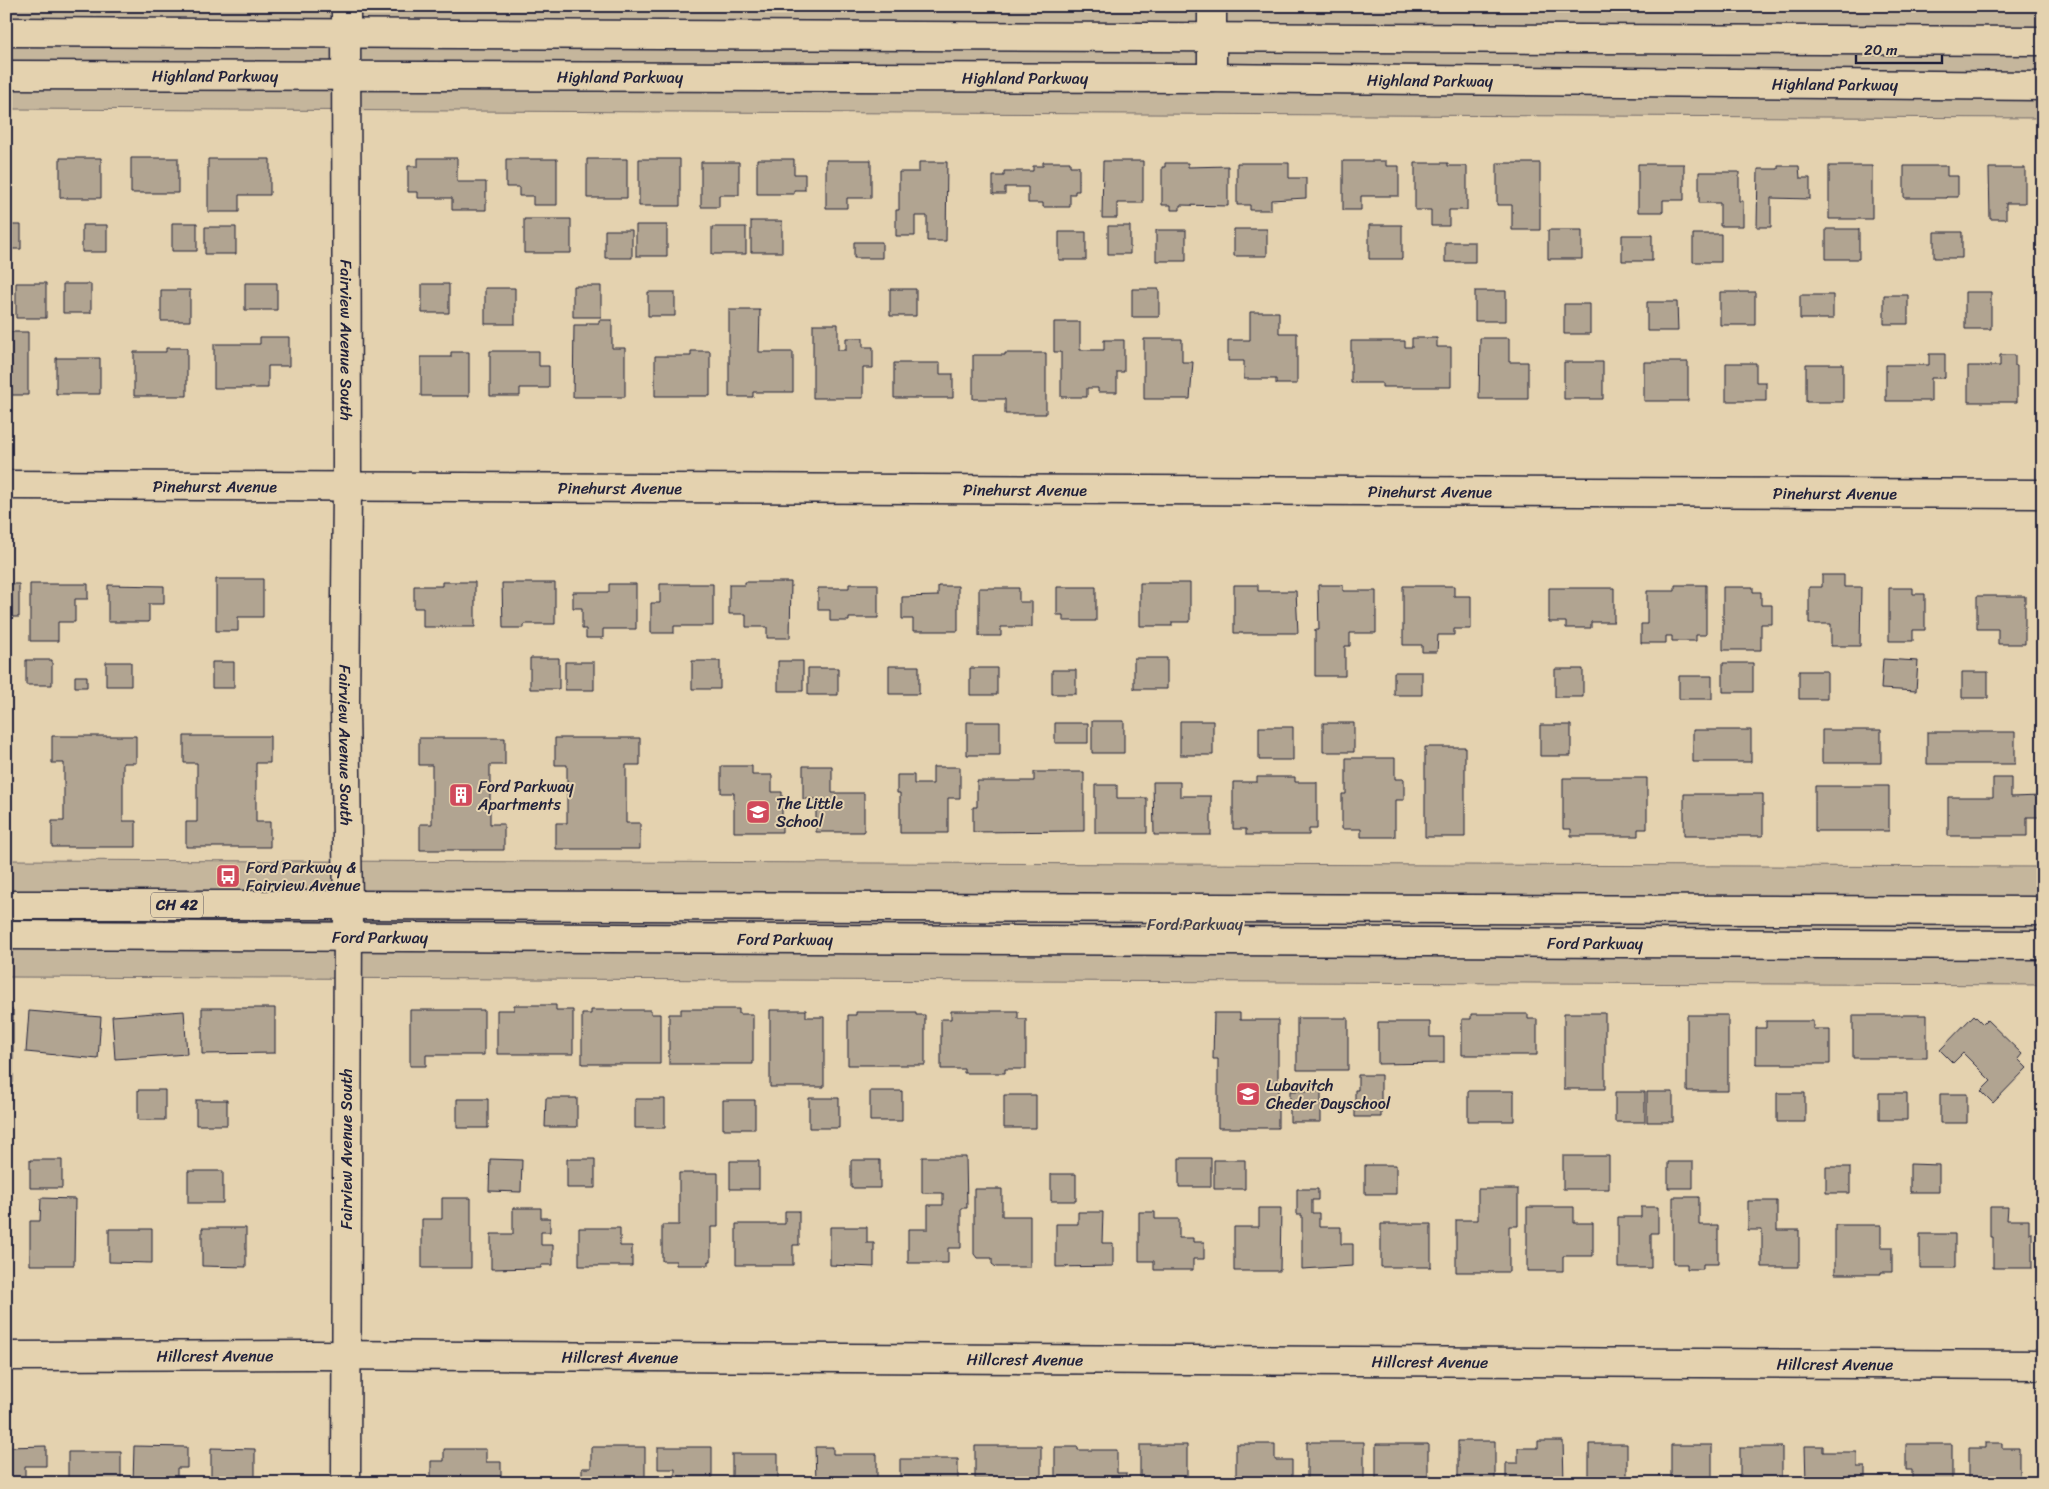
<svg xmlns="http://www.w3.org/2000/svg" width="2049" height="1489" font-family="Sriracha,sans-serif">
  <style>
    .green { fill: #c5b69c; stroke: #746c6c }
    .building { fill: #b1a491; stroke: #22223b }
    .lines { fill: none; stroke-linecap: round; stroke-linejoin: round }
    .street-casing { stroke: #22223b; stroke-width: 31 }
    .secondary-casing { stroke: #22223b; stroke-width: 31 }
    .primary-casing { stroke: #22223b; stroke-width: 31 }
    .street { stroke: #e4d2af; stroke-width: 28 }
    .secondary { stroke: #e4d2af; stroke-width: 28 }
    .primary { stroke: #e4d2af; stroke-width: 28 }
    .labels { text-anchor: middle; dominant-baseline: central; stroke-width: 4; stroke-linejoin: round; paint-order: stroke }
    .shield { fill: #e4d2af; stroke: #5c575e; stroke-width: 1 }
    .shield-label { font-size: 15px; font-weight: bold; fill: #22223b }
    .street-label { font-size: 16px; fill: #22223b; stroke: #e4d2af }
    .poi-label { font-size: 16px; fill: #22223b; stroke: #e4d2af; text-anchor: start }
    .park-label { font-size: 16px; fill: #43404e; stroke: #e4d2af }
  </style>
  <rect width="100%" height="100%" fill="#e4d2af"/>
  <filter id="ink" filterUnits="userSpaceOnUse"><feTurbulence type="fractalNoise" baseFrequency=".02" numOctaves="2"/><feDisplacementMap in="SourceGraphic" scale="10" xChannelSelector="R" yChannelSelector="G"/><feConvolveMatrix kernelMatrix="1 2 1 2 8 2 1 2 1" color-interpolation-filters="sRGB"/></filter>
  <g filter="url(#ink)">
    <path class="green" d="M6,6H2043V118L6,109Z
      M6,860L2043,867V985L6,977Z"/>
    <path class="building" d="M6,158H10V197H6Z
      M60,158H101V198H60Z
      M131,158H178V193H131Z
      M418,158H457V182H486V210H452V198H418V192H408V166H418Z
      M208,159H270V195H239V212H208Z
      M506,159H557V205H533V196H519V187H506Z
      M587,159H627V198H587Z
      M639,159H680V206H639Z
      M757,159H794V174H805V190H794V194H757Z
      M826,160H871V198H847V208H826Z
      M1103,161H1143V203H1117V218H1102Z
      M1343,161H1386V166H1399V196H1361V210H1343Z
      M701,162H739V195H719V207H701Z
      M919,162H947L946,241H927V216H915V236H896V210H899V172H919Z
      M1043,162H1070V166H1079V191H1075V194H1070V207H1043V203H1028V187H1005V194H993V176H1004V171H1033V166H1043Z
      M1165,163H1188V167L1228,166V206L1180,205V210H1171V205H1162V167H1165Z
      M1237,163H1289V178H1306V198L1271,200V210H1250V205H1237Z
      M1415,163H1448V166H1467V210H1449V226H1431V210H1415Z
      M1497,163H1540V230H1512V205H1497Z
      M1638,164H1684V200H1663V212H1638Z
      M1778,166H1799L1800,178H1810V199L1771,198V227H1757L1758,169H1778Z
      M1829,166H1872V219H1829Z
      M1904,166H1947V176H1958V197H1947V198H1904Z
      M1989,168H2025V203H2006V219H1990Z
      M1699,172H1739V201H1743V226H1720V203H1699Z
      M524,219H571V253H524Z
      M751,221H782V252H751Z
      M172,223H197V251H172Z
      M6,225H21V249H6Z
      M82,225H107V252H82Z
      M636,225H667V256H636Z
      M1369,225H1402V259H1369Z
      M1108,226H1130V254H1108Z
      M205,227H236V254H205Z
      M712,227H746V254H712Z
      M1234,229H1267V256H1234Z
      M1826,229H1859V259H1826Z
      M605,230H632V258H605Z
      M1156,230H1186V261H1156Z
      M1548,230H1582V259H1548Z
      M1059,232H1086V260H1059Z
      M1934,232H1962V258H1934Z
      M1693,234H1721V262H1693Z
      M1622,235H1652V261H1622Z
      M854,242H882V258H854Z
      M1445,242H1475V262H1445Z
      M16,283H46V318H16Z
      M245,283H277V310H245Z
      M63,284H91V313H63Z
      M422,284H449V313H422Z
      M573,286H601V317H573Z
      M485,288H515V324H485Z
      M890,289H916V316H890Z
      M1132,289H1159V317H1132Z
      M161,290H190V321H161Z
      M1475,291H1506V321H1475Z
      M648,292H675V316H648Z
      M1720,292H1755V325H1720Z
      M1965,292H1991V329H1965Z
      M1800,295H1833V319H1800Z
      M1884,295H1908V324H1884Z
      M1647,302H1677L1678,331H1647Z
      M1564,304H1590V334H1564Z
      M729,310H760L759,352H793V392H753V397H729Z
      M1250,312H1279V333H1297V384H1276V379H1244V361H1228V340H1250Z
      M599,320H612V348H625V397H573L574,325H587V323H599Z
      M1054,322H1080V350H1104V340H1124V372H1117V392H1098V388H1087V397H1061V352H1054Z
      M813,324H838V350H846V338H863V347H873V368H863V398H813Z
      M6,332H28V395H6Z
      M260,337H289V366H268V388H214V344H260Z
      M1412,338H1437V347H1451V387H1382V383H1351V341H1405V347H1412Z
      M1480,338H1509V362H1528V399H1479Z
      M1144,339H1182V362H1193L1190,399H1144Z
      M166,348H187V396H134V352H166Z
      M490,351H539V366H549V388H520V396H490Z
      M691,351H710V396H655V356H691Z
      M451,352H469V396H421V357H451Z
      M1005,353H1046V414H1005V399H973V355H1005Z
      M1929,354H1945V378H1931V401H1886V365H1929Z
      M2000,355H2015V366H2017V402H1968V366H2000Z
      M56,358H100V394H56Z
      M1564,362H1603V399H1564Z
      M1644,362H1688V401H1644Z
      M894,363H940V374H953V398H894Z
      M1726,363H1756V382H1766V401H1726Z
      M1806,364H1843V402H1806Z
      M1822,575H1844V587H1861L1860,646H1831V624H1809V587H1822Z
      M216,579H263V617H238V631H216Z
      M442,582H475V627H423V608H414V586H442Z
      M745,582H791L790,638H767V627H746V614H729V585H745Z
      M502,583H555V624H524V628H503Z
      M1140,583H1190V622H1172V626H1140Z
      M6,584H19V617H6Z
      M30,584H88V599H75V622H58V641H30Z
      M609,584H636V629H603V638H586V629H582V608H573V592H609Z
      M660,584H713V626H674V633H651V603H660Z
      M849,584H878V618H849V621H830V610H818V588H849Z
      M108,585L164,586V604H149V622H108Z
      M1234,585H1258V591H1296L1298,633H1234Z
      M1318,585H1343V591H1376V633H1350V646H1345V676H1315V630H1319Z
      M1675,585H1706V635H1696V641H1672V636H1666V643H1641V624H1647V591H1675Z
      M938,586H958V631H913V619H902V597L938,596Z
      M1403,586H1454V596H1471V629H1454V635H1438L1437,652H1422V645H1403Z
      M1057,587H1096V621H1063V615H1057Z
      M1723,587H1753V592H1761V605H1772V624H1761V650H1723Z
      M979,588H1019V602H1032V627H1001V636H979Z
      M1549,588H1614V622H1591V628H1566V622H1549Z
      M1889,588H1913V594H1925V630H1913V641H1889Z
      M1977,596H2025V644H1998V629H1977Z
      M530,658H559V689H530Z
      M1134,658H1167V689H1134Z
      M1883,659L1918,661L1916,691L1881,689Z
      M26,660H52V685H26Z
      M692,661H720V689H692Z
      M778,661H803V691H778Z
      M106,662H131V686H106Z
      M212,662H234V688H212Z
      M565,662H594V690H565Z
      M1723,663H1753V692H1723Z
      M889,666H919V694H889Z
      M808,668H838V695H808Z
      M970,668H997V695H970Z
      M1555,669H1583V697H1555Z
      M1052,670H1076V694H1052Z
      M1799,671H1827V699H1799Z
      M1394,672H1422V695H1394Z
      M1962,672H1988V698H1962Z
      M75,676H87V687H75Z
      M1679,676H1712V699H1679Z
      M1092,721H1124V753H1092Z
      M1180,721H1213V755H1180Z
      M967,722H1000V755H967Z
      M1055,723H1088V743H1055Z
      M1323,723H1354V752H1323Z
      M1540,725H1571V756H1540Z
      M1259,727H1293V760H1259Z
      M1693,730H1751V762H1693Z
      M1822,730H1881V763H1822Z
      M1927,732H2015V764H1927Z
      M52,736H136V763H123V821H136V847H52V821H64V763H52Z
      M184,736H270V763H256V822H270V847H186V822H197V763H184Z
      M419,738H505V765H490V824H504V850H420V824H432V765H419Z
      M555,738H640V765H626V823H640V849H556V823H567V765H555Z
      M1425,747H1465V837H1425Z
      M1346,758H1395V779H1404V800H1395V837H1361V829H1342V794H1346Z
      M721,766H752V775H772V792H782V832H734V793H721Z
      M803,766H832V793H864V832H816V799H803Z
      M933,767H960V798H948V833H900V793H897V775H914V784H933Z
      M1034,772H1084V831L973,832V807H977V781H1034Z
      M1257,777H1295V782H1317V829H1309V835H1246V829H1233V782H1257Z
      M1563,778H1647V829H1638V836H1571V829H1563Z
      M1993,778H2011V797L2041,796V817H2027V836H1948V797H1993Z
      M1153,782H1180V796H1211V835H1154Z
      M1095,785H1117V798H1147V833H1095Z
      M1815,786H1889V831H1815Z
      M1684,794H1763V836H1684Z
      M514,1005H556V1010H573V1054H497V1010H514Z
      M202,1008H275V1053L202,1054Z
      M681,1009H739V1014H753V1064H669V1014H681Z
      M6,1010H13V1083H6Z
      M410,1010H484V1055H426V1066H410Z
      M591,1010H651V1014H660V1064H582V1014H591Z
      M770,1010H806V1017H824V1087H770Z
      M29,1011L101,1017L98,1059L26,1052Z
      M184,1011L187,1054L115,1059L112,1016Z
      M951,1011H1018V1019H1026V1069H1005V1073H964V1069H941V1019H951Z
      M856,1012H916V1015H925V1065H848V1015H856Z
      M1214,1013H1240V1020H1278V1128H1218V1059H1213Z
      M1564,1013H1605V1089H1564Z
      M1471,1014H1528V1019H1537V1055H1462V1019H1471Z
      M1687,1015H1728V1091H1687Z
      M1853,1015H1927V1058H1853Z
      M1974,1015L1983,1024L1987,1020L2022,1054L2018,1059L2027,1068L1993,1103L1981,1091L1991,1081L1963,1053L1953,1063L1940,1050Z
      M1297,1018H1348V1070H1297Z
      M1766,1021H1813V1029H1830V1064H1756V1028H1766Z
      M1378,1022H1430V1037H1444V1063L1378,1064Z
      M1358,1075H1381V1117H1355V1090H1358Z
      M138,1090H165V1120H138Z
      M870,1091H902V1121H870Z
      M1290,1091H1321V1122H1290Z
      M1468,1091H1514V1121H1468Z
      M1615,1092H1645V1122H1615Z
      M1647,1092H1673V1122H1647Z
      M1777,1093H1805V1122H1777Z
      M1879,1093H1907V1120H1879Z
      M1940,1094H1967V1123H1940Z
      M1004,1095H1036V1128H1004Z
      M546,1098H577V1127H545Z
      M809,1098H839V1128H809Z
      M457,1099H488V1128H457Z
      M635,1099H665V1128H635Z
      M196,1100H227V1125H196Z
      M723,1100H755V1129H723Z
      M1563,1156H1609V1189H1563Z
      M922,1157H966L967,1208H961V1248H948V1263H908V1229H928V1205H943V1193H922Z
      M1179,1158H1211V1187H1179Z
      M490,1159L522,1160L521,1192L489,1191Z
      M567,1159H595V1188H567Z
      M30,1160H62V1188H30Z
      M851,1160H880V1188H851Z
      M1214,1160H1245V1189H1214Z
      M730,1161H759V1189H730Z
      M1668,1162H1693V1188H1668Z
      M1910,1164L1939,1165V1192H1910Z
      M1365,1165H1396V1194H1365Z
      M1826,1167H1850V1193H1826Z
      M188,1171H223V1203H188Z
      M679,1173H718V1227H711V1261H708V1265H676V1261H662V1225H679Z
      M1051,1174H1076V1201H1051Z
      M974,1189H1002V1216H1030V1267H996L992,1264V1258H977L974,1254Z
      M1297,1189H1318V1200H1312V1213H1319V1227H1341V1244H1353V1266L1302,1269V1215H1297Z
      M1478,1189H1518V1226H1509V1272H1456V1220H1478Z
      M1673,1197H1699V1225H1718V1264H1703V1269H1687V1264H1673Z
      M41,1198L75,1199L74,1265H30V1221H40Z
      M442,1198H471V1268H422V1219H442Z
      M1748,1201H1777V1230H1799V1267H1762V1230H1748Z
      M1527,1207H1574V1223H1593V1256H1563V1271H1527Z
      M1641,1207H1658V1233H1651V1268H1618V1217H1641Z
      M1990,1207H2008L2007,1220H2029V1233H2032V1268H1993V1237H1990Z
      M513,1208H541V1218H550V1232H541V1245H553V1265H541V1268L491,1269V1234H513Z
      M1259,1208H1281L1280,1271H1234V1227H1259Z
      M785,1211H799V1245H793V1265H736V1224H785Z
      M1078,1212H1103L1102,1243H1113V1266L1056,1267V1224H1078Z
      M1139,1212H1155V1219H1179V1238H1193V1242H1204V1259H1193V1270H1154V1261H1139Z
      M1381,1224H1431V1267H1381Z
      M1835,1225H1881V1247H1892V1272H1881V1274H1835Z
      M830,1227H867V1243H874V1267L830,1265Z
      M202,1228H246V1267L202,1266Z
      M579,1228H620V1246H632V1266H579Z
      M109,1229H152V1263L109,1262Z
      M1920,1234H1955V1268H1920Z
      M1458,1441H1495V1483H1458Z
      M1538,1441H1563L1564,1483H1506V1463H1518V1448H1538Z
      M1307,1442H1364V1483H1307Z
      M1985,1443H2002V1448H2019V1483H1969V1448H1985Z
      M1236,1444H1275V1460H1292V1483H1236Z
      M1376,1444H1428V1475H1431V1483H1376Z
      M1589,1444H1627V1483H1589Z
      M1906,1444H1952V1483H1912V1470H1906Z
      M1140,1445H1187V1483H1140Z
      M1671,1445H1712V1480H1714V1483H1671Z
      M46,1446V1466H25V1483H6V1447Z
      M134,1446L187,1447V1468H177V1483H133Z
      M975,1446H1041V1479H975Z
      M1805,1446H1823V1452H1857V1467H1865V1483H1806Z
      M591,1447H645V1483H582V1468H591Z
      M658,1447H712V1483H675V1469H658Z
      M815,1447H833V1454H877V1483H816Z
      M1055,1447H1078V1450H1117V1473H1126V1483H1055Z
      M1740,1447H1782V1483H1740Z
      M211,1448L255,1449V1483H211Z
      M444,1449H486V1462H501V1483H431V1461H444Z
      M68,1452H121V1483H68Z
      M732,1454H778V1483H732Z
      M900,1459H958V1483H900Z"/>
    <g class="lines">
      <defs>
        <g id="street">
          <path d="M1212,78V6"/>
          <path id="s1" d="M6,485L2043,494"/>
          <path id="s2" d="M6,1356L311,1355L2043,1365"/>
        </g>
        <g id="secondary">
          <path id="s3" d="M346,6L347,488L345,707L348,905L346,1483"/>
          <path d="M6,32L2043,41"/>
          <path id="s4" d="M6,75L1212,78L2043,86"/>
        </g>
        <g id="primary">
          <path d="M6,905H348L2043,911"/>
          <path id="s5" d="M6,935L2043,945"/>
        </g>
      </defs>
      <use href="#street" class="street-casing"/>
      <use href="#secondary" class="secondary-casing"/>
      <use href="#primary" class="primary-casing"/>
      <use href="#street" class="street"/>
      <use href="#secondary" class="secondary"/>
      <use href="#primary" class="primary"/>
    </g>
  </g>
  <defs>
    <symbol id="building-square" viewBox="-11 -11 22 22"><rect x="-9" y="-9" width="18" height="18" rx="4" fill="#d1495b" stroke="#e4d2af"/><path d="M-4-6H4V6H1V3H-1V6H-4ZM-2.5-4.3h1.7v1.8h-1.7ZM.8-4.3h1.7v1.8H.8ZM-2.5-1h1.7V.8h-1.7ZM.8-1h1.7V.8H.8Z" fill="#fff"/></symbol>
    <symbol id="school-square" viewBox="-11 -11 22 22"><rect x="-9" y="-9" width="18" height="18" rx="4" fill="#d1495b" stroke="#e4d2af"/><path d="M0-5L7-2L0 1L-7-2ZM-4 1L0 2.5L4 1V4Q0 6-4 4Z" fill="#fff"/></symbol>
    <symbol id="bus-square" viewBox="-11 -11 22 22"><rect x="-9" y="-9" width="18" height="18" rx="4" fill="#d1495b" stroke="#e4d2af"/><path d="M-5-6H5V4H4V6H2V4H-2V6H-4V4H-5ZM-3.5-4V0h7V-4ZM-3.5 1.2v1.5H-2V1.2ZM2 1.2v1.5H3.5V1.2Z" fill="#fff"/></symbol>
  </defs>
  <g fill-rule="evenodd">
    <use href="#building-square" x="447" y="781" width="28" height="28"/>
    <use href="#school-square" x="744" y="798" width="28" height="28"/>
    <use href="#bus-square" x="214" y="862" width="28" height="28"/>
    <use href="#school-square" x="1234" y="1080" width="28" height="28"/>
  </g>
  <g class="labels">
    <rect class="shield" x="151" y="892.5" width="52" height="25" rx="4"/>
    <g class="shield-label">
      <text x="177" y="905">CH 42</text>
    </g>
    <g class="street-label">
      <text stroke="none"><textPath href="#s4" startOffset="209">Highland Parkway</textPath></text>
      <text stroke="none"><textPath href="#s4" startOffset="614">Highland Parkway</textPath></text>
      <text stroke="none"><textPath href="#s4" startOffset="1019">Highland Parkway</textPath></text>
      <text stroke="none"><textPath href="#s4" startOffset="1424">Highland Parkway</textPath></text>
      <text stroke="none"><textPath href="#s4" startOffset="1829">Highland Parkway</textPath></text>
      <text stroke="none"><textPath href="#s3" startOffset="334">Fairview Avenue South</textPath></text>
      <text stroke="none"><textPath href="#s1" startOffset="209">Pinehurst Avenue</textPath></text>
      <text stroke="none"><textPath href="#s1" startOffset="614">Pinehurst Avenue</textPath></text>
      <text stroke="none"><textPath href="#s1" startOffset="1019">Pinehurst Avenue</textPath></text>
      <text stroke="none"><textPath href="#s1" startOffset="1424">Pinehurst Avenue</textPath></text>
      <text stroke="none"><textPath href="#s1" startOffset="1829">Pinehurst Avenue</textPath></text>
      <text stroke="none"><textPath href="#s3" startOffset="739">Fairview Avenue South</textPath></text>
      <text stroke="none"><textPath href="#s5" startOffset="374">Ford Parkway</textPath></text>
      <text stroke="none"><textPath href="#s5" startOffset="779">Ford Parkway</textPath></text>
      <text stroke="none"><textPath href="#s5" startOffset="1589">Ford Parkway</textPath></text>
      <text transform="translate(346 1149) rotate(-90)">Fairview Avenue South</text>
      <text stroke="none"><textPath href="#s2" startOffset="209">Hillcrest Avenue</textPath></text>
      <text stroke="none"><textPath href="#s2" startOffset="614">Hillcrest Avenue</textPath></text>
      <text stroke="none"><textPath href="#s2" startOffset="1019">Hillcrest Avenue</textPath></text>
      <text stroke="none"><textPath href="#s2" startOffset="1424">Hillcrest Avenue</textPath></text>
      <text stroke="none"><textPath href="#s2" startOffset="1829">Hillcrest Avenue</textPath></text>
    </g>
    <g class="poi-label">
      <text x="478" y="786">Ford Parkway<tspan x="478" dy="18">Apartments</tspan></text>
      <text x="776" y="803">The Little<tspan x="776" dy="18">School</tspan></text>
      <text x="246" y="867">Ford Parkway &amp;<tspan x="246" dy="18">Fairview Avenue</tspan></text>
      <text x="1266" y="1085">Lubavitch<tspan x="1266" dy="18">Cheder Dayschool</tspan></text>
    </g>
    <g class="park-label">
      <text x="1195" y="924">Ford Parkway</text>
    </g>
  </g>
  <rect width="2049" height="1489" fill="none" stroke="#e4d2af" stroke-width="25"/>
  <rect x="12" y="12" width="2024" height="1464" fill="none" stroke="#22223b" stroke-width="2" filter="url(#ink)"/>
  <path d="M1856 55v8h86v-8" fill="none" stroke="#22223b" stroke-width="2.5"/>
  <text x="1864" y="55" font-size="15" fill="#22223b" stroke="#e4d2af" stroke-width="4" paint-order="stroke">20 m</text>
</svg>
